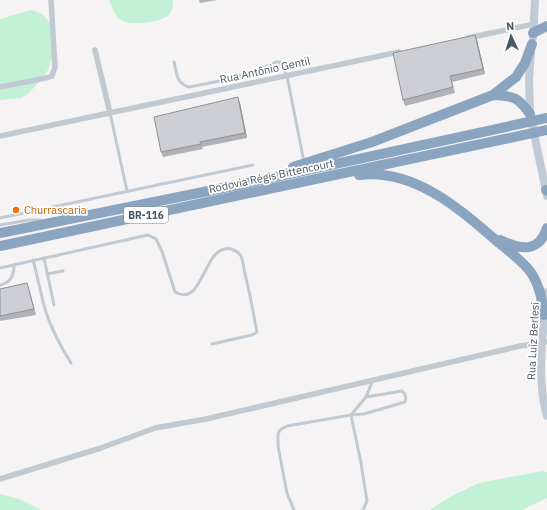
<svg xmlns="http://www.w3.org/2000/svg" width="547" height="510" font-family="'IBM Plex Sans',sans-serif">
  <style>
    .green { fill: #c3f1d5 }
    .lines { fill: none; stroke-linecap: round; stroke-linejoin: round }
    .lane { stroke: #c1cad2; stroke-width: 3 }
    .street { stroke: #c1cad2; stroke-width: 5.5 }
    .secondary { stroke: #c1cbd6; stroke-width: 8 }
    .highway { stroke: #8ba5c1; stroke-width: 10 }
    .wall { fill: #b0b2b7 }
    .shaded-wall { fill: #909195 }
    .building { fill: #cdcfd5; stroke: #909195 }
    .food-dot { fill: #e8710a; stroke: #fff; stroke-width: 1.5 }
    .labels { text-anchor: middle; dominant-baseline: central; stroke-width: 3.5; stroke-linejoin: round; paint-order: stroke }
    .shield { fill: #fff; stroke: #808990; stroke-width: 1 }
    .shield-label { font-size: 10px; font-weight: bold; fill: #4a5661 }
    .street-label { font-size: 11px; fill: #4a5661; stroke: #fff }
    .food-label { font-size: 11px; fill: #c56008; stroke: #fff; text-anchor: start }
  </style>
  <rect width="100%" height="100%" fill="#f5f3f3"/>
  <path class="green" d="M109,0H173C172,5 173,11 169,15C161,22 132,26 123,21C115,17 112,7 109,0Z
    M31,10L38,12L45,17L51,25L54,52L48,70L40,81L28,94L21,98L0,100V19Z
    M542,471L547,472V498L522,510H430L448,498L479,483Z
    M0,494L22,500L41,510H0Z"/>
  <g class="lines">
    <path class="lane" d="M174,62C177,74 176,83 189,87L230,79L263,68L276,62H280L287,76L304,162
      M110,113L127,191
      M0,218L253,165
      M0,225L29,220H41
      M44,258L54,305
      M33,260C38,278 41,296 46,312C52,331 61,347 71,363
      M0,268L148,235L156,239L162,251L175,292C204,309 203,243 231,249C234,250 239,253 241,256C243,261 244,269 245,274C250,293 253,312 257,332L252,335L212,344
      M47,274L63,271
      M0,285C11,283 14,275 14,265
      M351,415L361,463L367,501L363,510
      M351,415L366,397L373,380
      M294,510L287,493L278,446V434L280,430L287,426L351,415L364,414L405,402C406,397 406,394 402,391L366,397"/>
    <path class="street" d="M468,38L534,24
      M95,50L110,113
      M0,87L46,78L52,76L55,67L51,0
      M0,136L399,52
      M0,479L101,448L155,428L206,419L520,346L547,342"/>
    <path class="secondary" d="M533,37L535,0
      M531,53L529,79L530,114L547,196
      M547,292C543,328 536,380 547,416"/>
    <path class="highway" d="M533,33L547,26
      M493,95C514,96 518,97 530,114
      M293,167L372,142L493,95L516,77L525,63L532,44
      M359,175C414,168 460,209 499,243C510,252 524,262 532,274C540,287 542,300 544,315
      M546,190L547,191
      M0,233L238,185L547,118
      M500,240C521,250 539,253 547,228
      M0,246L547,130"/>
  </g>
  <path class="wall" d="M199,0H217L200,3Z
    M477,40L485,74L452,82L455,93L405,106L403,100Z
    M240,103L247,138L202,147L203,149L163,157L161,152Z
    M27,283L36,315L0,321V289Z"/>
  <path class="shaded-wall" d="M475,35L477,40L485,74L483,69Z
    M238,97L240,103L247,138L245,133Z
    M27,283L29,289L36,315L34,309Z"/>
  <path class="building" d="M475,35L483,69L450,76L453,87L403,100L393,53Z
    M238,97L245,133L200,142L201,144L161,152L154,117Z
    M27,283L34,309L0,316V289Z"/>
  <circle class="food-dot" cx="16" cy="210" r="4"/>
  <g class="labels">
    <rect class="shield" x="124" y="207" width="44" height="16" rx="3"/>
    <g class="shield-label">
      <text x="146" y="215">BR-116</text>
    </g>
    <g class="street-label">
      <text transform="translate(265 70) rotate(-12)">Rua Antônio Gentil</text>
      <text transform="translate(271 176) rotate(-12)">Rodovia Régis Bittencourt</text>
      <text transform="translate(533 341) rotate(-87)">Rua Luiz Berlesi</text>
    </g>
    <g class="food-label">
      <text x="24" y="210">Churrascaria</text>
    </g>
  </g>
  <g transform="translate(511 36) rotate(356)" stroke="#ffffff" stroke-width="3" paint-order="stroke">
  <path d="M0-3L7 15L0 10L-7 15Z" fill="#4a5661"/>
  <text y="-6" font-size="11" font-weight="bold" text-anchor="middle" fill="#4a5661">N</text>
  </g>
</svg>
